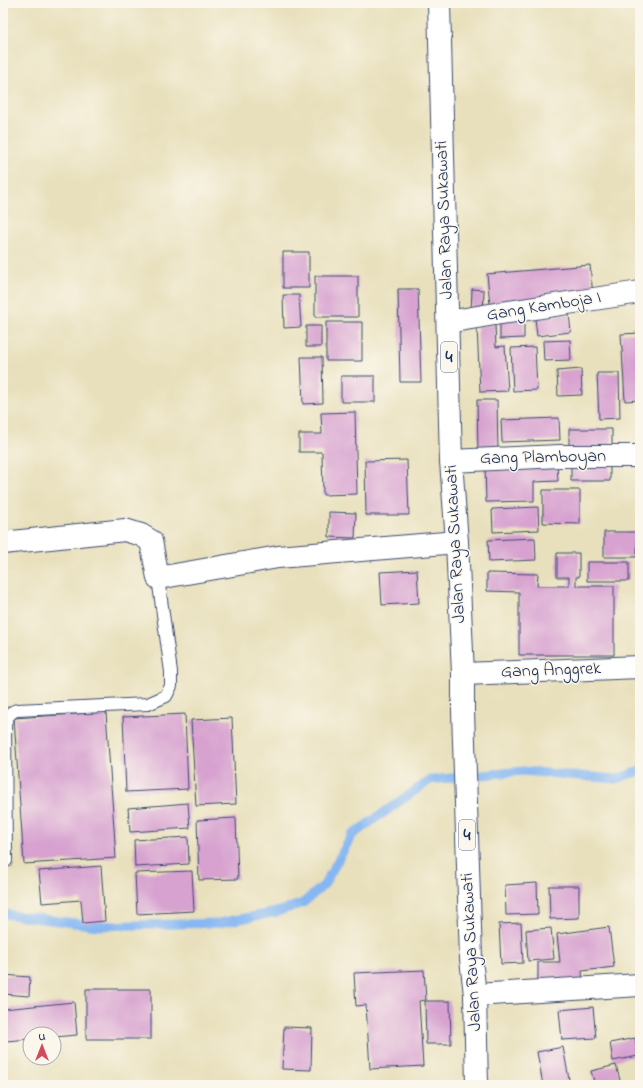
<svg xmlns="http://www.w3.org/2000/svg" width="643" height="1088" font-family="'Indie Flower',sans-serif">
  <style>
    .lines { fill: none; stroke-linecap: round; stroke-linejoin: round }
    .stream { stroke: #86b7f2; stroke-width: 9 }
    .building { fill: #d7a1d0 }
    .lane-casing { stroke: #3a4a6c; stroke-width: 14 }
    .street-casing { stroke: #3a4a6c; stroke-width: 24 }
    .highway-casing { stroke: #3a4a6c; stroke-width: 24 }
    .lane { stroke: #fff; stroke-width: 12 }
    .street { stroke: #fff; stroke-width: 22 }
    .highway { stroke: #fff; stroke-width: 22 }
    .labels { text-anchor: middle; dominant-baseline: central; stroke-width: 3; stroke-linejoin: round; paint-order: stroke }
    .shield { fill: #fbf7ec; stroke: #5e6b89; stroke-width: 1 }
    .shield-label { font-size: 17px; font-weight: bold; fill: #1b2f5e }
    .street-label { font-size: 18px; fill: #1b2f5e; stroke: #fbf7ec }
  </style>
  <rect width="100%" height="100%" fill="#fbf7ec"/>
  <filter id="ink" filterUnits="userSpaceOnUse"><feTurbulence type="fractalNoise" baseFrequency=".025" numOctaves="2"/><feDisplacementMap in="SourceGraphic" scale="8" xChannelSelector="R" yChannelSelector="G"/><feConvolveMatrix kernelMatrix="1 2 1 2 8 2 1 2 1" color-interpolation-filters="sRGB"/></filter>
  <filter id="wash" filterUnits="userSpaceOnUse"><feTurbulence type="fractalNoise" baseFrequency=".012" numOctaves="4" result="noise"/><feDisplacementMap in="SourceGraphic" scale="16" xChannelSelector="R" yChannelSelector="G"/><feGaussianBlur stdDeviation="0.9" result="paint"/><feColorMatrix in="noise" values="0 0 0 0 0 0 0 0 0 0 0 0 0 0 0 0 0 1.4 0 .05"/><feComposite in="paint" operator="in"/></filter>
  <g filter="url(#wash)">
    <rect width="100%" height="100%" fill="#e8e0bc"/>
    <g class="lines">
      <path class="stream" d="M3,914L98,926L219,923L277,912L303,903L324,885L352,835L430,780L523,771L615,779L640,771"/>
    </g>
    <g id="blocks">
      <path class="building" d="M283,252H309V288H283Z
        M590,265L593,296L490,305L487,274Z
        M315,276H358V317H315Z
        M398,289H418L421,382H400Z
        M472,289L484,290L483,313L471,312Z
        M283,295H299L301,327L284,328Z
        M569,314L571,332L537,336L535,318Z
        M524,318V338L500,339V319Z
        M326,322H362V361H326Z
        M495,325L496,347L505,346L508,391L480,392L477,326Z
        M306,326H321V347H306Z
        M640,333V400L625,401L621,334Z
        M570,340L571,360L544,361L543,341Z
        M535,347L537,390L513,391L511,348Z
        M301,357H322L323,403L303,404Z
        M581,369L582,395L558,396L557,371Z
        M597,373H619L620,418L599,419Z
        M341,376H375V402H341Z
        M477,400H497L498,452L478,453Z
        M355,412L357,494L323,495L322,452H299V434H322L321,413Z
        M559,418L560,440L502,442L501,420Z
        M569,429H612V452H569Z
        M407,460L409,515H366L365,461Z
        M557,463L558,481L534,482V501L486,502L485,464Z
        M571,463H610V481H571Z
        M543,490H580V524L543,523Z
        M538,507L539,530L493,532L492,509Z
        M329,512L356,513L355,538L329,537Z
        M604,532H637V557H604Z
        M535,538L536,560L489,562L488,540Z
        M557,553H579V577H576V586H614V655H519V592L487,591V573L538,574L537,586H569V577H557Z
        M587,562H629V581H587Z
        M417,570L419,603L382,605L380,572Z
        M106,712L116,858L24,864L14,718Z
        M185,714L188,789L126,792L123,717Z
        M232,718L236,804L196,806L191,720Z
        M188,803L190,828L130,832L128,808Z
        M236,818L238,879L199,880L197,820Z
        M188,837L189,864L135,867L134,840Z
        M101,866L105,921L83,923L81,900L42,903L39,871Z
        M192,871L194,911L137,914L135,873Z
        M537,883L538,914L506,915L505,885Z
        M549,886H579V918L550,919Z
        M521,923L523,963L501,964L499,924Z
        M609,927L614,967L582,971L583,983L538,984V962H560L557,934Z
        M551,928L554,959L528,961L526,930Z
        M424,970L426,1000L419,1001L423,1066L370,1069L366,1005L356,1006L354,973Z
        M3,975L30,977L29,996L3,994Z
        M86,989H151V1039H86Z
        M425,1001H450L451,1044H426Z
        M74,1002L77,1035L54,1037V1034H30V1039L6,1041L3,1009Z
        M593,1007L596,1038L562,1040L559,1010Z
        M284,1027L312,1028L311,1070L282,1069Z
        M635,1038L638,1056L613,1061L610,1043Z
        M563,1047L570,1085H543L537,1052Z
        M616,1065L621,1084L595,1085L591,1071Z"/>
    </g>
  </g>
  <g filter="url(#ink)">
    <use href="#blocks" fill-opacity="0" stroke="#3a4a6c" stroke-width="1"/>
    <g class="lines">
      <defs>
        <path id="lane" d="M6,861L5,723C8,716 10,712 17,710L148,704L166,696L171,686V672L158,578"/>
        <path id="street" d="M448,322L495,314L640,292
          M451,461L560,456H635
          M3,543L125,530L141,535L151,541L158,578L278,557L457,542
          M463,674L640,667
          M475,995L640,985"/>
        <path id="highway" d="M439,3L451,461L457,542L463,674V711L471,959L475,995L477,1085"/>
      </defs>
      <use href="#lane" class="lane-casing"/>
      <use href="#street" class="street-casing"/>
      <use href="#highway" class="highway-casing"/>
      <use href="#lane" class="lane"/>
      <use href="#street" class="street"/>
      <use href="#highway" class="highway"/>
    </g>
  </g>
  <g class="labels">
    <g class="shield">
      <rect x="441" y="342" width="16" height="30" rx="3"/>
      <rect x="459" y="820" width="16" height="30" rx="3"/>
    </g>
    <g class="shield-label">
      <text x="449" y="357">4</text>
      <text x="467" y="835">4</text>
    </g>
    <g class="street-label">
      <text transform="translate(445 220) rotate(-92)">Jalan Raya Sukawati</text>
      <text transform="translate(544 307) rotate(-9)">Gang Kamboja I</text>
      <text transform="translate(543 458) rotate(-1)">Gang Plamboyan</text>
      <text transform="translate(456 544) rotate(-93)">Jalan Raya Sukawati</text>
      <text transform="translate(551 671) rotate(-2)">Gang Anggrek</text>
      <text transform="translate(472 952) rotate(-93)">Jalan Raya Sukawati</text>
    </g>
  </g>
  <rect width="643" height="1088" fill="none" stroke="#fbf7ec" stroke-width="16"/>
  <g transform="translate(42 1046)"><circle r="19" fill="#fbf7ec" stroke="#a1a7b3"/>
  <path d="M0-3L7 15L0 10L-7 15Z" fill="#d1495b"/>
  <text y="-6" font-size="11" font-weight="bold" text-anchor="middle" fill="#1b2f5e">U</text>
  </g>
</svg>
